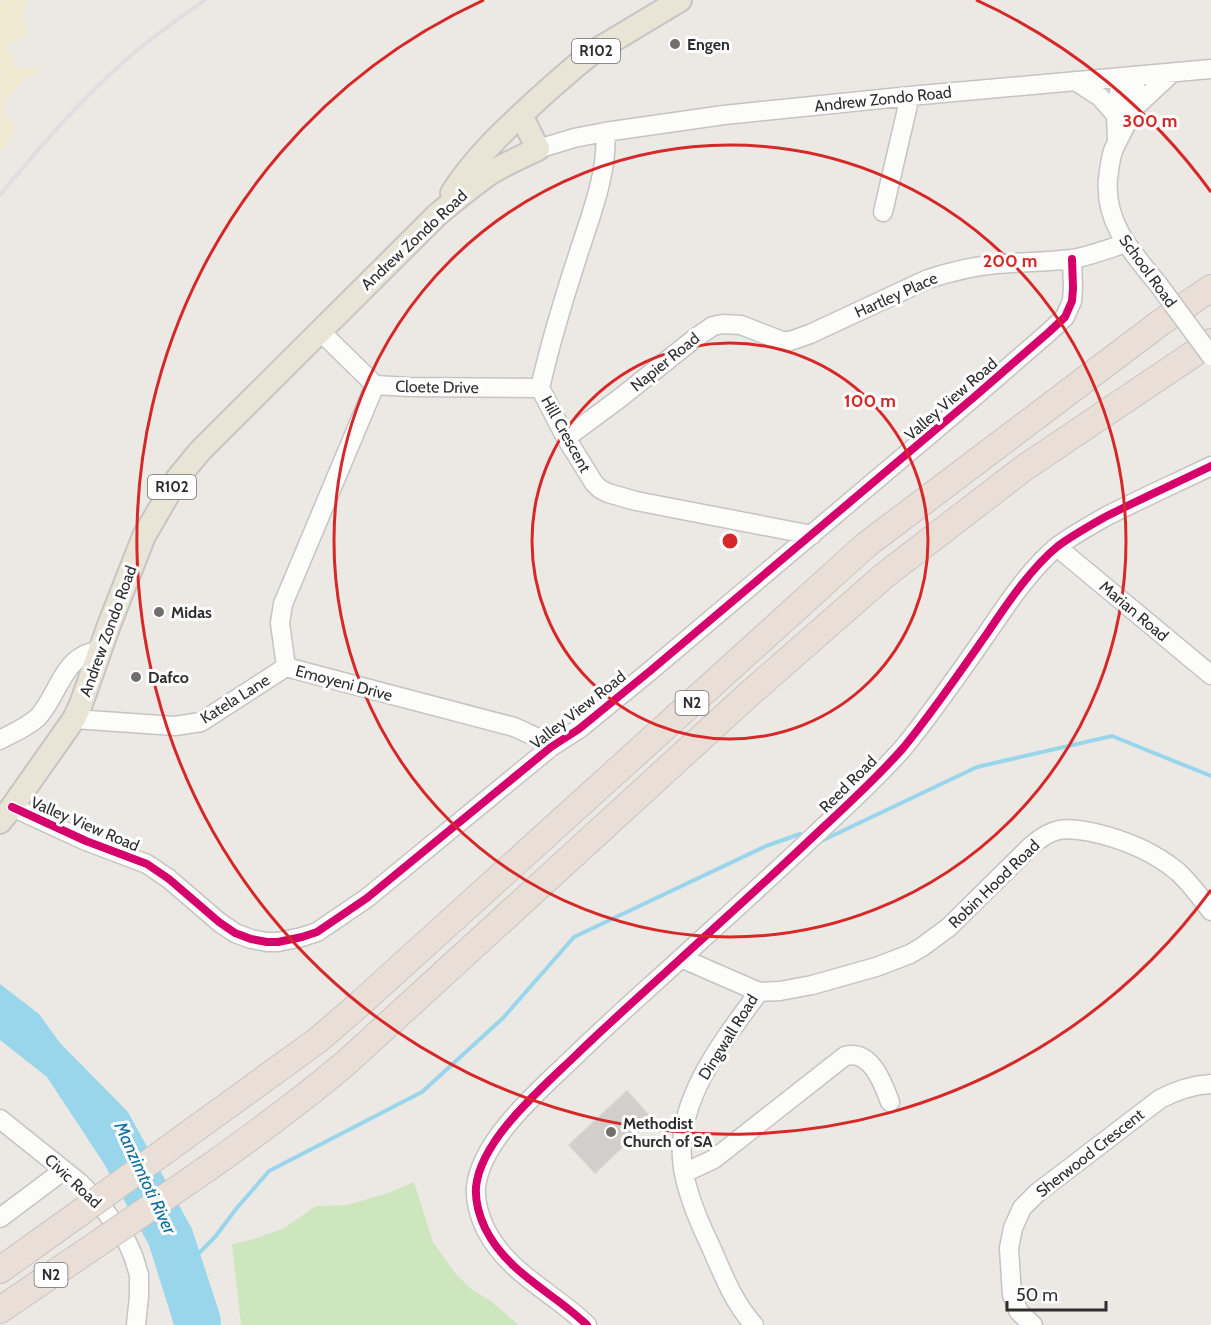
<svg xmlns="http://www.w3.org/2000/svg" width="1211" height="1325" font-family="Cabin,sans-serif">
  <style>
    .green { fill: #cee6be }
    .sand { fill: #f0ead3 }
    .water { fill: #99d6ec }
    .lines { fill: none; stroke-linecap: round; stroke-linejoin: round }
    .stream { stroke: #99d6ec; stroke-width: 4 }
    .building { fill: #d1cecb; stroke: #d7d4d0; stroke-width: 1.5 }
    .minor-casing { stroke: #c5c4c5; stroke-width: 21 }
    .major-casing { stroke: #c6c5c4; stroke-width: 26 }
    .highway-casing { stroke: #c6c5c4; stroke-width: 28 }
    .minor { stroke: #fcfcfb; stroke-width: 18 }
    .major { stroke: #e8e4d6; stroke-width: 22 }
    .highway { stroke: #eadfd6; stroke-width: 26 }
    .rail { stroke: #dfdfe1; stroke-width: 4 }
    .minor-bridge-casing { stroke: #c5c4c5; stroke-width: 21; stroke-linecap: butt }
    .highway-bridge-casing { stroke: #c6c5c4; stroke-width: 28; stroke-linecap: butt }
    .minor-bridge { stroke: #fcfcfb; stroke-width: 18 }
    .highway-bridge { stroke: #eadfd6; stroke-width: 26 }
    .cycleway-casing { stroke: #fff; stroke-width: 11 }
    .cycleway { stroke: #d6006c; stroke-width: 8 }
    .ring { fill: none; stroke: #d62828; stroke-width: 3 }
    .poi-dot { fill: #706f6e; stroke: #fff; stroke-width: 2 }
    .labels { text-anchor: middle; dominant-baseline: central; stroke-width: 6; stroke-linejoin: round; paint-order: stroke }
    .shield { fill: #fff; stroke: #6d6d6d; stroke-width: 1.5 }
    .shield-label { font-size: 15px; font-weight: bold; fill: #2e2e2e }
    .poi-label { font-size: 16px; font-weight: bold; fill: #2e2e2e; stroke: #fff; text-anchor: start }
    .street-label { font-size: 16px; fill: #2e2e2e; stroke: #fff }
    .water-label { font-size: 18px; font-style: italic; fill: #0d6fa3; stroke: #fff }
    .centre { fill: #d62828; stroke: #fff; stroke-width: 3 }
    .ring-label { font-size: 18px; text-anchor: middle; font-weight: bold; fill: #d62828; stroke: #fff; stroke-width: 6; stroke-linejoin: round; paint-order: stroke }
  </style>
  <rect width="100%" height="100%" fill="#ece8e4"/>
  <path class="green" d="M414,1182L433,1242L455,1273L470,1288L492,1302L519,1325H241L232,1244L251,1240L284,1228L316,1206L347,1205L388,1193Z"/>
  <path class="sand" d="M3,0H28L22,16L25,22L30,26L26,28L27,35L9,44L5,49L12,52L14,58L13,66H17L21,69L26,67L44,68L35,74L27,76L6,100L3,109L10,122L13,121C17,136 9,141 0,152V5Z"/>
  <path class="water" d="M0,984L39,1014L60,1043L128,1112L192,1229L220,1315L221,1325H174L149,1245L103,1162L47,1077L0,1040Z"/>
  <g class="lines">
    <path class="stream" d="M817,843L977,767L1112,736L1211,776
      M197,1255L215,1237L236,1209L269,1171L422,1092L503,1018L574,937L766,846L800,834"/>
  </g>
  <path class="building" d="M627,1091L652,1119L595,1173L569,1145Z"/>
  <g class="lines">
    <defs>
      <path id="minor" d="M1136,77C1135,93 1133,108 1127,122C1123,132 1117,141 1113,151C1110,160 1109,170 1108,179C1104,223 1132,252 1158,284
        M1075,81L1100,97L1116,115
        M1132,110L1172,73
        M605,132C609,171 589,220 577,258C563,301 550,344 540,388L566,438L594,483L600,489L608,493L636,501L812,535
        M1117,140L1116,115L1121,78
        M538,149L574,138L605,132L724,115L910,96L1211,69
        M883,212L910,96
        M320,331L375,385L409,387L540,388
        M566,438L620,398L694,339L713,326L723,324L741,325L782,341H790L810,334L928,279C950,272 973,266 997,264C1021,262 1047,262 1072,259C1090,256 1108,249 1126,243
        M1057,547L1211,675
        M286,667L280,623L283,604L375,385
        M286,667L514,727L536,737L551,747
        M74,719L175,726L201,722L286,667
        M0,740C12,733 26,728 37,718C53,703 62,667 81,657C86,653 92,652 99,651
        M12,807L86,841L147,864L169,879L219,922L235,933L251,939L267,942H278L302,937L317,932L367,898L551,747L579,729L650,671L973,398L1049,332L1065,317L1072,301L1073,288L1072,259
        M681,958L759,992C725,1038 677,1098 682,1159C684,1187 698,1220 710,1245C723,1274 733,1302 754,1325
        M759,992L780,991L812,985L876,967L910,954L922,947L949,927L1031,846C1039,839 1048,832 1059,830C1069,828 1081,830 1091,832C1123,839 1153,851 1178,872C1191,884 1201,898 1211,911
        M0,1119L80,1183L100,1204L120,1231L128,1244L134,1258L139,1275V1296L136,1325
        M684,1173L714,1159L845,1056C871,1049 883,1083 890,1102
        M0,1218L64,1170
        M587,1325C553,1292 507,1273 485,1228C479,1215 475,1202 476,1187C481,1139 542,1088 575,1056C612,1020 651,986 689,951C732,912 774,874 816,834C846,806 877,778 904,747C934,710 961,671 988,632C1007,604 1031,568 1058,546C1073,535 1089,526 1105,517C1140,499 1176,483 1211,466
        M1033,1325L1019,1312L1012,1295L1009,1248L1013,1228L1022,1208L1037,1193L1160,1099C1177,1090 1192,1085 1211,1084"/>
      <path id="major" d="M452,193C477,154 512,123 546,92C561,79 576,65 592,53L680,0
        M0,822L12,807L74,719L81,704L109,625L144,536L177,479L200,451L437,215C455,200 473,185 492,172C507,163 523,156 538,149L521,115"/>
      <path id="highway" d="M187,1135L318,1040L354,1009L866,545L1160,323L1211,288
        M208,1168C256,1134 302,1100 347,1062L748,695L885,575L1024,468L1211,342
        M0,1270L81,1212
        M0,1310L103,1240"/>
    </defs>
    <use href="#minor" class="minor-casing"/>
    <use href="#major" class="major-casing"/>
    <use href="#highway" class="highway-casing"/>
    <use href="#minor" class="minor"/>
    <use href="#major" class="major"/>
    <use href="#highway" class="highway"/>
    <path class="rail" d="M0,195C40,147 81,99 128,58C152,37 179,18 205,0"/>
    <defs>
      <path id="minor-bridge" d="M1158,284L1211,356"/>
      <path id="highway-bridge" d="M81,1212L187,1135
        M103,1240L208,1168"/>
    </defs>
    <use href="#minor-bridge" class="minor-bridge-casing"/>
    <use href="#highway-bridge" class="highway-bridge-casing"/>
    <use href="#minor-bridge" class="minor-bridge"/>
    <use href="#highway-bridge" class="highway-bridge"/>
    <defs>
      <path id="cycleway" d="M12,807L86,841L147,864L169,879L219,922L235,933L251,939L267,942H278L302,937L317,932L367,898L551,747L579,729L650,671L973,398L1049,332L1065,317L1072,301L1073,288L1072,259
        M587,1325C553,1292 507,1273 485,1228C479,1215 475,1202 476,1187C481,1139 542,1088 575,1056C612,1020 651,986 689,951C732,912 774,874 816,834C846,806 877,778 904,747C934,710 961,671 988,632C1007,604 1031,568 1058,546C1073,535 1089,526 1105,517C1140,499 1176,483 1211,466"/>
    </defs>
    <use href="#cycleway" class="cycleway-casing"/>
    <use href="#cycleway" class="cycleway"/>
  </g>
  <g class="ring">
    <circle cx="730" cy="541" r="198"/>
    <circle cx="730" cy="541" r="396"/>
    <path d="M1211 890A594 594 0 1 1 484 0M976 0A594 594 0 0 1 1211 192"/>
  </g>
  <g class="poi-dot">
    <circle cx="675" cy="44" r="6"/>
    <circle cx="159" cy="612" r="6"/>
    <circle cx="136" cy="677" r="6"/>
    <circle cx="611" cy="1132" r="6"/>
  </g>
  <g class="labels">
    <g class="shield">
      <rect x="572" y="39" width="48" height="24" rx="4.5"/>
      <rect x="148" y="475" width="48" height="24" rx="4.5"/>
      <rect x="675.5" y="691" width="33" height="24" rx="4.5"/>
      <rect x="34.5" y="1263" width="33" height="24" rx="4.5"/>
    </g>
    <g class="shield-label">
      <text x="596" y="51">R102</text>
      <text x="172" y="487">R102</text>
      <text x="692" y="703">N2</text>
      <text x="51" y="1275">N2</text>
    </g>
    <g class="poi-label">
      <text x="687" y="44">Engen</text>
      <text x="171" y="612">Midas</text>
      <text x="148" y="677">Dafco</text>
      <text x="623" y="1123">Methodist<tspan x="623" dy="18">Church of SA</tspan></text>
    </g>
    <g class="street-label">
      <text transform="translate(883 99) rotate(-6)">Andrew Zondo Road</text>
      <text transform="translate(414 240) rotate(-43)">Andrew Zondo Road</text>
      <text transform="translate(1148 271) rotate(54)">School Road</text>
      <text transform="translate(896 295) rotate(-24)">Hartley Place</text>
      <text transform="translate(665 362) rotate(-39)">Napier Road</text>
      <text transform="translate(437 387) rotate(1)">Cloete Drive</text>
      <text transform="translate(951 399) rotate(-41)">Valley View Road</text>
      <text transform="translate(566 434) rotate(61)">Hill Crescent</text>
      <text transform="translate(1134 611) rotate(40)">Marian Road</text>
      <text transform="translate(108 631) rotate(-70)">Andrew Zondo Road</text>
      <text transform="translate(344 683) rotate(15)">Emoyeni Drive</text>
      <text transform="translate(235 699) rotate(-32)">Katela Lane</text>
      <text transform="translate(578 710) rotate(-38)">Valley View Road</text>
      <text transform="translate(848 784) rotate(-45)">Reed Road</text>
      <text transform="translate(85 824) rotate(23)">Valley View Road</text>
      <text transform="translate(994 884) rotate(-44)">Robin Hood Road</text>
      <text transform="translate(728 1037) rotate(-58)">Dingwall Road</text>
      <text transform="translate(1090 1153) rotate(-38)">Sherwood Crescent</text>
      <text transform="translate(73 1181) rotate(43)">Civic Road</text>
    </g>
    <g class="water-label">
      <text transform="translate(145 1178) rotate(65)">Manzimtoti River</text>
    </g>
  </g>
  <circle cx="730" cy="541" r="9" class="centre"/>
  <g class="ring-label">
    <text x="1150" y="127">300 m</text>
    <text x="1010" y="267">200 m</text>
    <text x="870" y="407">100 m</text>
  </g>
  <path d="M1007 1301v9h99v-9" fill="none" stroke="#2e2e2e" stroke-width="3"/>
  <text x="1016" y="1301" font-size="18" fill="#2e2e2e" stroke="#ffffff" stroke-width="4.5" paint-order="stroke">50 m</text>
</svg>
